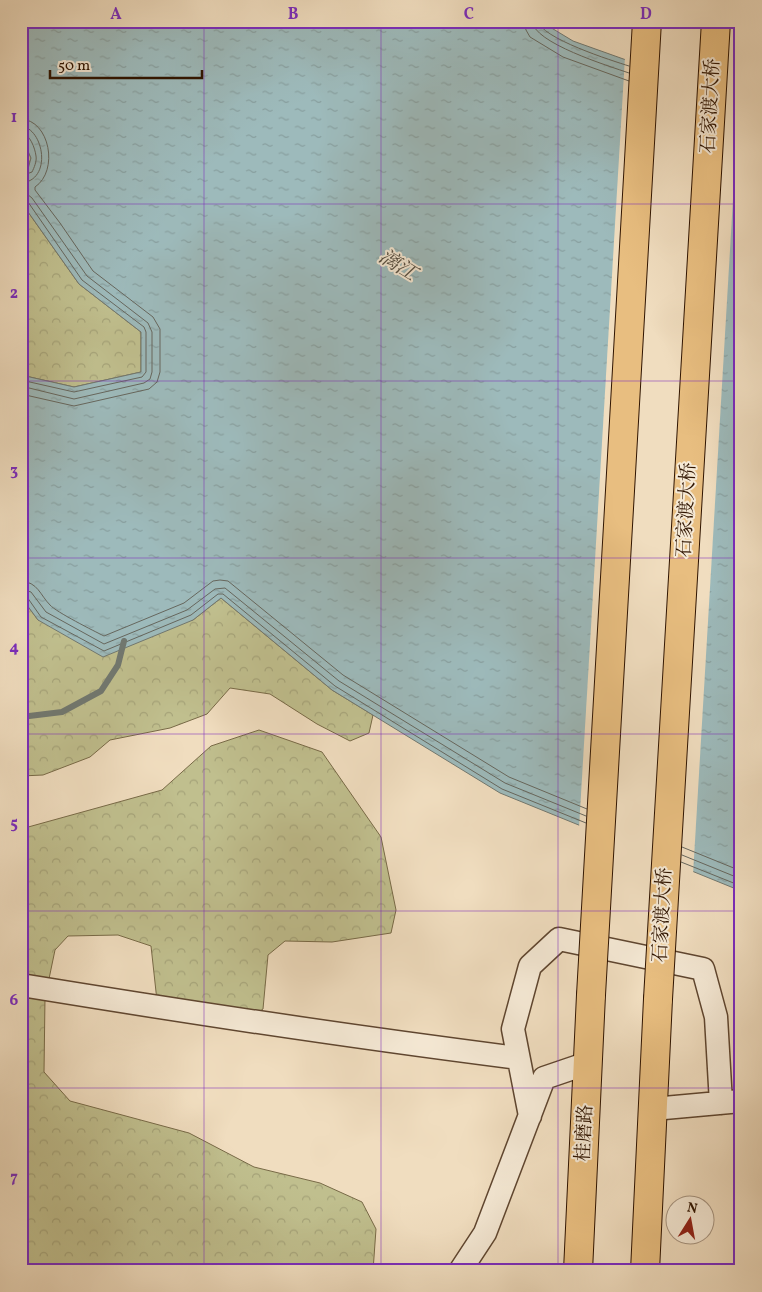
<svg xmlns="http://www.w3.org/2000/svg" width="762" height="1292" font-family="Vollkorn,'Noto Serif SC',serif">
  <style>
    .forest { fill: url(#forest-crowns); stroke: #786a47 }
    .water { fill: url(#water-ripples); stroke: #717870 }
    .pier { fill: #f0ddbf }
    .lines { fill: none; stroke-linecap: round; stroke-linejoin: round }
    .shore { stroke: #66675e; stroke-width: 1 }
    .stream { stroke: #717870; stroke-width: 6 }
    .minor-casing { stroke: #5f4630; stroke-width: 25 }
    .primary-casing { stroke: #2f1400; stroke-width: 30 }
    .minor { stroke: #f5e9d5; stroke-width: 22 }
    .primary { stroke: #e8be80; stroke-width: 28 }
    .primary-bridge-casing { stroke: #2f1400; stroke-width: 30; stroke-linecap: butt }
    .primary-bridge { stroke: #e8be80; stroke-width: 28 }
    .grid { fill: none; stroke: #7b2cbf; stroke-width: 1; stroke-opacity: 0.55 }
    .labels { text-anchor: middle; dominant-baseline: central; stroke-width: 4; stroke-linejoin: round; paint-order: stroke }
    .street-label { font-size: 19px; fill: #2f1400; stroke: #f5e9d5 }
    .water-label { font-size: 20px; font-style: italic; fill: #564e41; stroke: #f5e9d5 }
    .neatline { fill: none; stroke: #7b2cbf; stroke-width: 2 }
    .grid-label { font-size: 16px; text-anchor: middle; font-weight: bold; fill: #7b2cbf }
  </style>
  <defs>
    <pattern id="forest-crowns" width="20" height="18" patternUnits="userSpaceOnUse" patternTransform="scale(1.25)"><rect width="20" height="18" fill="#c0bf8e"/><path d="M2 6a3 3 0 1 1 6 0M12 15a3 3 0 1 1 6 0" fill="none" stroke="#a5a379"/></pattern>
    <pattern id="water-ripples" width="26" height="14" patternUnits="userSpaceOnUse" patternTransform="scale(1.25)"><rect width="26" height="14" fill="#9dbabb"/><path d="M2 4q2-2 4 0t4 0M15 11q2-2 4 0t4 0" fill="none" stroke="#889f9f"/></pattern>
  </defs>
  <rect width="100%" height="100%" fill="#f0ddbf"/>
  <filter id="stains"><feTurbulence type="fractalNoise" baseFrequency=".004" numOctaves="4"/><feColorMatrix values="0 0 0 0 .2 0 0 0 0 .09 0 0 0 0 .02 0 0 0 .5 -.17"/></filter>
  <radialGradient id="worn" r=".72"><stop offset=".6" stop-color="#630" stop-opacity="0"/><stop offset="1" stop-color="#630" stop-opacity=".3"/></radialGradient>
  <path class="forest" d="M21,135L31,158L28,169L21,172Z
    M21,202L79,284L141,332V372L74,387L21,375Z
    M21,597L38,620H193L221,598L332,690L373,715L369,733L350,741L317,724L270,694L230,688L207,714L170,728L110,740L90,757L43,775L21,776Z
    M259,730L322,752L381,837L396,910L391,933L332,942L285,941L268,955L263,1009L248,1020L158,1010L151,946L118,935L68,936L55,950L45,998L44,1072L70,1101L189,1133L254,1167L320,1183L362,1202L376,1229L373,1271H21V829L162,790L211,746Z"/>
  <path class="water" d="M21,21H540L573,41L741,101V891L500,793L332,690L221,598L193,620L103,657L38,620L21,597V375L74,387L141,372V332L79,284L21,202V172L28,169L31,158L21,135Z"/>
  <path class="pier" d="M625,57L739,98L693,875L579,828Z"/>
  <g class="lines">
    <path class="shore" d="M524,21L526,30L530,37L563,57L629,81
      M532,21C533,43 609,66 629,73
      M538,21C540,38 613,61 629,66
      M21,119C50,120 59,171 35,187V190L60,223L93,271L153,317L160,329V372L157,382L149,389L74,406L21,394
      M21,126C44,128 53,181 21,183
      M21,132C30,134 35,148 36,156C37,161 34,168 32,172L21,176
      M21,193L27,194L32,198L87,276L148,323L152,332V372L150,379L144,383L74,399L21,386
      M21,200L28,202L82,280L144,327L146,332V372L142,377L74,392L21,380
      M21,581C38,582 40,595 50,605C56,612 94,631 104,636L184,603L213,581L220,580L228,581L343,675L509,777L587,809
      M21,589L31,592L46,612L104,644L187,610L215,589L225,588L339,681L505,783L586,816
      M21,595L27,597L41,617L104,651L191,615L218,594H223L335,686L502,789L586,823
      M682,847L741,871
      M682,855L741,879
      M681,862L741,886"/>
    <path class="stream" d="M21,717L62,712L101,691L118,665L124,641"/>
    <defs>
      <path id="minor" d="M21,985C186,1012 352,1037 518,1058
        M653,1109L741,1101
        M530,1116L513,1029L530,966L559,939L703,969L716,1017L721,1103
        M460,1271L485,1233L544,1078L588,1063"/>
      <path id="primary" d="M578,1271L591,995
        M645,1271L658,999"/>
    </defs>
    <use href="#minor" class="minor-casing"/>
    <use href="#primary" class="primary-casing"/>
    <use href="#minor" class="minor"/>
    <use href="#primary" class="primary"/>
    <defs>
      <path id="primary-bridge" d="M591,995L647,21
        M658,999L716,21"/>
    </defs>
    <use href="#primary-bridge" class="primary-bridge-casing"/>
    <use href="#primary-bridge" class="primary-bridge"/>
  </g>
  <path class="grid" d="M204,21V1271M381,21V1271M558,21V1271M21,204H741M21,381H741M21,558H741M21,734H741M21,911H741M21,1088H741"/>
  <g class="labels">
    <g class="street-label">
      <text transform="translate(711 106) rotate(-87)">石家渡大桥</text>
      <text transform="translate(687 510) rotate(-87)">石家渡大桥</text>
      <text transform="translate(663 915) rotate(-87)">石家渡大桥</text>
      <text transform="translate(585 1133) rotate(-87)">桂磨路</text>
    </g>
    <g class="water-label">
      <text transform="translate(397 266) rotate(32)">漓江</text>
    </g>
  </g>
  <rect width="762" height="1292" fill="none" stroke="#f0ddbf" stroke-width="55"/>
  <g transform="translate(690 1220) rotate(11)"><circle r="24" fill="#f5e9d5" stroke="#a69480"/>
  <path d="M0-4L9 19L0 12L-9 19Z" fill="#8f2418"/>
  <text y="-8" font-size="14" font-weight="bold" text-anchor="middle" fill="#2f1400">N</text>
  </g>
  <path d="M50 70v8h152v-8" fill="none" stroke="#2f1400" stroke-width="2.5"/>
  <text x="58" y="70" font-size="15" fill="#2f1400" stroke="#f5e9d5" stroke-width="4" paint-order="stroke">50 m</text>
  <rect x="28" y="28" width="706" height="1236" class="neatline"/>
  <g class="grid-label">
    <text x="116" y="19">A</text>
    <text x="293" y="19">B</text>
    <text x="469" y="19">C</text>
    <text x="646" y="19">D</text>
    <text x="14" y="122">1</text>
    <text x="14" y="298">2</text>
    <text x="14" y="475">3</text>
    <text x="14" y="652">4</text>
    <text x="14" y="828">5</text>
    <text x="14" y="1005">6</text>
    <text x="14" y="1182">7</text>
  </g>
  <rect width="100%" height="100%" filter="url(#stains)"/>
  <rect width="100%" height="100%" fill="url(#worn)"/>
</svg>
